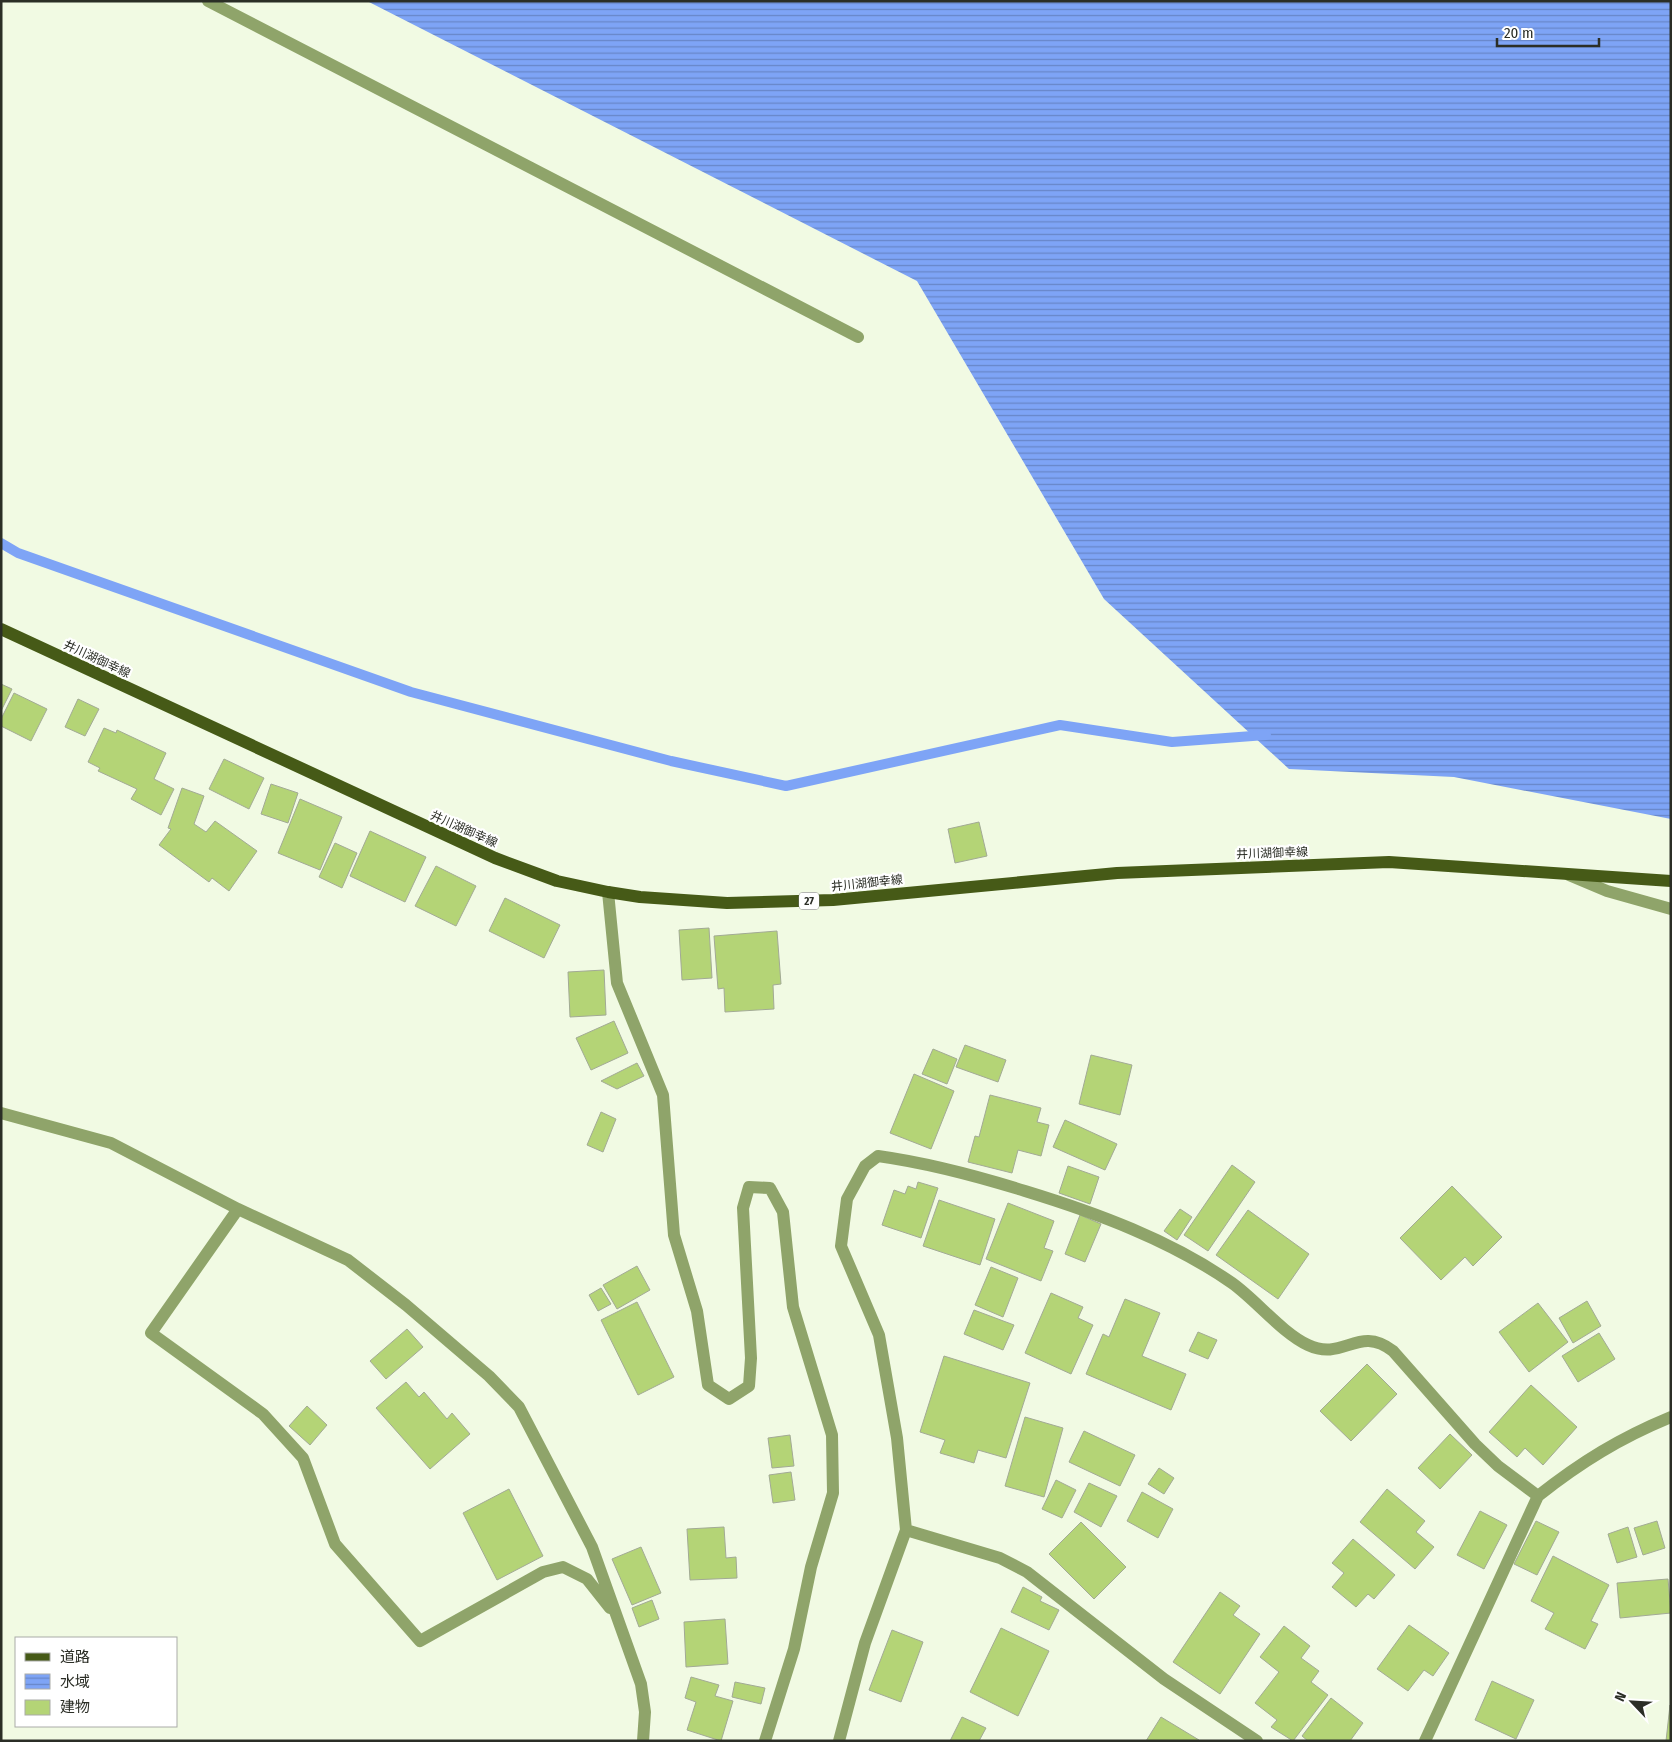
<svg xmlns="http://www.w3.org/2000/svg" width="1672" height="1742" font-family="'Fira Sans Condensed','Noto Sans JP',sans-serif">
  <style>
    .water { fill: url(#water-rules) }
    .lines { fill: none; stroke-linecap: round; stroke-linejoin: round }
    .stream { stroke: #7ea4f6; stroke-width: 10 }
    .building { fill: #b4d476; stroke: #a2aa95 }
    .minor { stroke: #8fa46a; stroke-width: 12 }
    .primary { stroke: #465a17; stroke-width: 12 }
    .labels { text-anchor: middle; dominant-baseline: central; stroke-width: 4.5; stroke-linejoin: round; paint-order: stroke }
    .shield { fill: #fff; stroke: #6b6d67; stroke-width: 1 }
    .shield-label { font-size: 11px; font-weight: bold; fill: #2b2e26 }
    .street-label { font-size: 12px; fill: #2b2e26; stroke: #fff }
  </style>
  <defs>
    <pattern id="water-rules" width="6" height="5" patternUnits="userSpaceOnUse" patternTransform="scale(1.25)"><rect width="6" height="5" fill="#7ea4f6"/><path d="M0 2.5h6" fill="none" stroke="#6786c7"/></pattern>
  </defs>
  <rect width="100%" height="100%" fill="#f1fae3"/>
  <path class="water" d="M367,1H1671V819L1454,777L1289,769L1104,599L917,281Z"/>
  <g class="lines">
    <path class="stream" d="M1,543L18,553L411,692L671,761L786,786L1060,725L1172,742L1266,735"/>
  </g>
  <path class="building" d="M1,684L12,689L1,711Z
    M14,693L47,709L31,741L1,726V719Z
    M78,699L99,709L85,736L65,727Z
    M104,728L116,733L117,730L166,753L154,779L174,789L161,815L131,799L137,789L98,771L100,768L88,762Z
    M224,759L264,778L249,809L209,789Z
    M271,784L298,793L288,823L261,814Z
    M182,788L204,796L194,824L206,832L215,821L257,851L229,891L212,878L209,882L159,845L171,829L168,828Z
    M300,799L342,817L320,870L278,853Z
    M979,822L987,856L955,863L948,829Z
    M370,831L426,857L405,902L350,876Z
    M335,843L357,853L342,888L319,877Z
    M436,866L476,886L456,926L415,906Z
    M505,898L560,925L544,958L489,931Z
    M709,928L712,978L682,980L679,930Z
    M777,931L781,984L773,985L774,1009L725,1012L724,988L718,989L714,936Z
    M604,970L606,1015L570,1017L568,972Z
    M614,1021L628,1053L591,1070L576,1038Z
    M965,1045L1006,1060L998,1082L956,1067Z
    M933,1049L957,1059L947,1084L922,1074Z
    M1091,1055L1132,1065L1120,1115L1079,1104Z
    M637,1063L644,1076L617,1089L601,1081Z
    M914,1074L954,1091L931,1149L890,1133Z
    M990,1095L1041,1108L1037,1122L1049,1125L1041,1156L1018,1150L1012,1173L968,1162L975,1136L979,1137Z
    M601,1112L616,1119L603,1152L587,1145Z
    M1065,1120L1117,1144L1105,1170L1053,1147Z
    M1232,1165L1255,1182L1208,1251L1184,1235Z
    M1068,1166L1099,1177L1090,1204L1059,1193Z
    M918,1182L938,1188L921,1238L882,1225L894,1190L905,1194L908,1186L916,1189Z
    M1452,1186L1502,1237L1473,1266L1465,1257L1441,1280L1400,1238Z
    M939,1200L995,1219L980,1265L923,1246Z
    M1008,1203L1054,1221L1044,1248L1053,1251L1041,1281L986,1259Z
    M1180,1209L1192,1217L1177,1240L1164,1231Z
    M1248,1210L1309,1254L1278,1299L1216,1255Z
    M1080,1215L1101,1224L1085,1262L1065,1254Z
    M637,1266L650,1290L617,1309L603,1285Z
    M991,1267L1018,1278L1003,1317L975,1305Z
    M601,1288L611,1304L598,1311L589,1295Z
    M1051,1293L1083,1307L1078,1318L1093,1325L1071,1374L1025,1353Z
    M1125,1299L1160,1313L1142,1356L1186,1374L1171,1410L1086,1374L1103,1334L1109,1337Z
    M1587,1301L1601,1326L1573,1343L1559,1318Z
    M637,1302L674,1377L638,1395L601,1320Z
    M1538,1303L1568,1342L1529,1372L1499,1332Z
    M974,1310L1014,1325L1003,1350L964,1334Z
    M407,1329L423,1347L386,1379L370,1361Z
    M1198,1332L1217,1340L1208,1359L1189,1351Z
    M1599,1333L1615,1359L1578,1382L1562,1356Z
    M944,1356L1030,1383L1006,1458L978,1450L974,1463L940,1453L945,1440L920,1432Z
    M1367,1364L1397,1394L1351,1441L1320,1411Z
    M406,1382L419,1397L424,1392L447,1419L452,1413L470,1434L430,1469L376,1408Z
    M1531,1385L1577,1427L1543,1465L1525,1448L1517,1457L1489,1432Z
    M307,1406L327,1425L310,1445L289,1426Z
    M1025,1417L1063,1428L1044,1497L1005,1486Z
    M1084,1431L1135,1455L1120,1486L1069,1462Z
    M1450,1434L1472,1455L1440,1489L1418,1468Z
    M790,1435L794,1466L772,1468L768,1438Z
    M1159,1468L1174,1478L1164,1494L1148,1484Z
    M791,1472L795,1500L773,1503L769,1475Z
    M1056,1480L1076,1490L1062,1518L1042,1509Z
    M1089,1483L1117,1496L1101,1527L1074,1512Z
    M509,1489L543,1556L497,1580L463,1513Z
    M1387,1489L1425,1521L1416,1532L1434,1547L1415,1569L1360,1522Z
    M1142,1492L1173,1509L1158,1538L1127,1521Z
    M1480,1511L1507,1525L1484,1569L1457,1555Z
    M1536,1521L1559,1532L1537,1575L1514,1564Z
    M1657,1521L1665,1548L1643,1555L1634,1528Z
    M1081,1522L1126,1567L1094,1599L1049,1554Z
    M724,1527L726,1558L736,1557L737,1578L690,1580L687,1529Z
    M1628,1527L1637,1557L1617,1563L1608,1534Z
    M1353,1539L1395,1575L1374,1599L1368,1594L1356,1607L1332,1587L1344,1573L1332,1563Z
    M641,1547L661,1593L632,1605L612,1559Z
    M1553,1556L1609,1585L1591,1621L1598,1624L1585,1649L1545,1629L1554,1613L1531,1601Z
    M1668,1579L1671,1613L1620,1618L1617,1583Z
    M1023,1587L1042,1597L1040,1601L1059,1610L1049,1630L1011,1612Z
    M1220,1592L1240,1606L1233,1615L1260,1634L1220,1694L1173,1662Z
    M652,1600L659,1619L639,1627L632,1608Z
    M725,1619L728,1664L686,1667L684,1622Z
    M1409,1625L1449,1653L1433,1676L1424,1670L1408,1691L1377,1669Z
    M1284,1626L1310,1646L1301,1658L1319,1671L1311,1682L1328,1695L1293,1741L1271,1727L1277,1720L1255,1703L1279,1672L1260,1657Z
    M1001,1628L1049,1651L1018,1716L970,1692Z
    M892,1630L923,1642L901,1702L869,1690Z
    M691,1677L719,1685L715,1696L733,1701L721,1741L687,1730L696,1702L685,1698Z
    M1492,1681L1534,1700L1516,1739L1475,1720Z
    M735,1682L765,1688L761,1704L732,1697Z
    M1331,1698L1363,1723L1350,1741H1308L1302,1736Z
    M1670,1705L1671,1741H1666Z
    M962,1717L986,1728L979,1741H950Z
    M1161,1717L1199,1740V1741H1146Z"/>
  <g class="lines">
    <path class="minor" d="M208,1L858,337
      M1569,875L1607,891L1671,909
      M608,892L617,983L663,1095L674,1235L697,1311L708,1385L729,1399L749,1386L751,1358L743,1208L749,1187L770,1188L783,1212L793,1307L832,1435L833,1493L811,1567L794,1649L765,1741
      M1,1113L111,1143L238,1209L348,1260L406,1305L489,1376L519,1407L592,1547L641,1684L645,1712L643,1741
      M238,1209L151,1333L263,1414L303,1458L335,1544L420,1641L543,1572L563,1567L587,1579L610,1608
      M906,1530L1000,1558L1027,1572L1164,1679L1257,1741
      M839,1741L865,1643L906,1530L897,1438L879,1335L841,1246L847,1199L865,1166L878,1156C928,1163 977,1176 1025,1191C1097,1213 1170,1240 1232,1283C1256,1300 1282,1333 1308,1345C1344,1362 1358,1324 1393,1351L1475,1444L1498,1466L1538,1496
      M1425,1741L1538,1496C1581,1462 1620,1438 1671,1417"/>
    <path class="primary" d="M1,629L495,858L557,881L608,892L640,897L727,903L833,900L1117,873L1389,862L1671,881"/>
  </g>
  <g class="labels">
    <rect class="shield" x="799" y="892.5" width="20" height="17" rx="4"/>
    <g class="shield-label">
      <text x="809" y="901">27</text>
    </g>
    <g class="street-label">
      <text transform="translate(97 659) rotate(25)">井川湖御幸線</text>
      <text transform="translate(464 829) rotate(24)">井川湖御幸線</text>
      <text transform="translate(1272 853) rotate(-2)">井川湖御幸線</text>
      <text transform="translate(867 883) rotate(-6)">井川湖御幸線</text>
    </g>
  </g>
  <rect width="1672" height="1742" fill="none" stroke="#2b2e26" stroke-width="5"/>
  <rect x="15" y="1637" width="162" height="90" fill="#ffffff" stroke="#aaaba8"/>
  <rect x="25" y="1653" width="25" height="8" fill="#465a17" stroke="#aaaba8"/>
  <text x="60" y="1662" font-size="15" fill="#2b2e26">道路</text>
  <rect x="25" y="1674" width="25" height="15" fill="url(#water-rules)" stroke="#aaaba8"/>
  <text x="60" y="1687" font-size="15" fill="#2b2e26">水域</text>
  <rect x="25" y="1700" width="25" height="15" fill="#b4d476" stroke="#aaaba8"/>
  <text x="60" y="1712" font-size="15" fill="#2b2e26">建物</text>
  <g transform="translate(1632 1702) rotate(295)" stroke="#ffffff" stroke-width="4" paint-order="stroke">
  <path d="M0-4L9 19L0 12L-9 19Z" fill="#2b2e26"/>
  <text y="-8" font-size="14" font-weight="bold" text-anchor="middle" fill="#2b2e26">N</text>
  </g>
  <path d="M1497 38v8h102v-8" fill="none" stroke="#2b2e26" stroke-width="2.5"/>
  <text x="1504" y="38" font-size="15" fill="#2b2e26" stroke="#ffffff" stroke-width="4" paint-order="stroke">20 m</text>
</svg>
